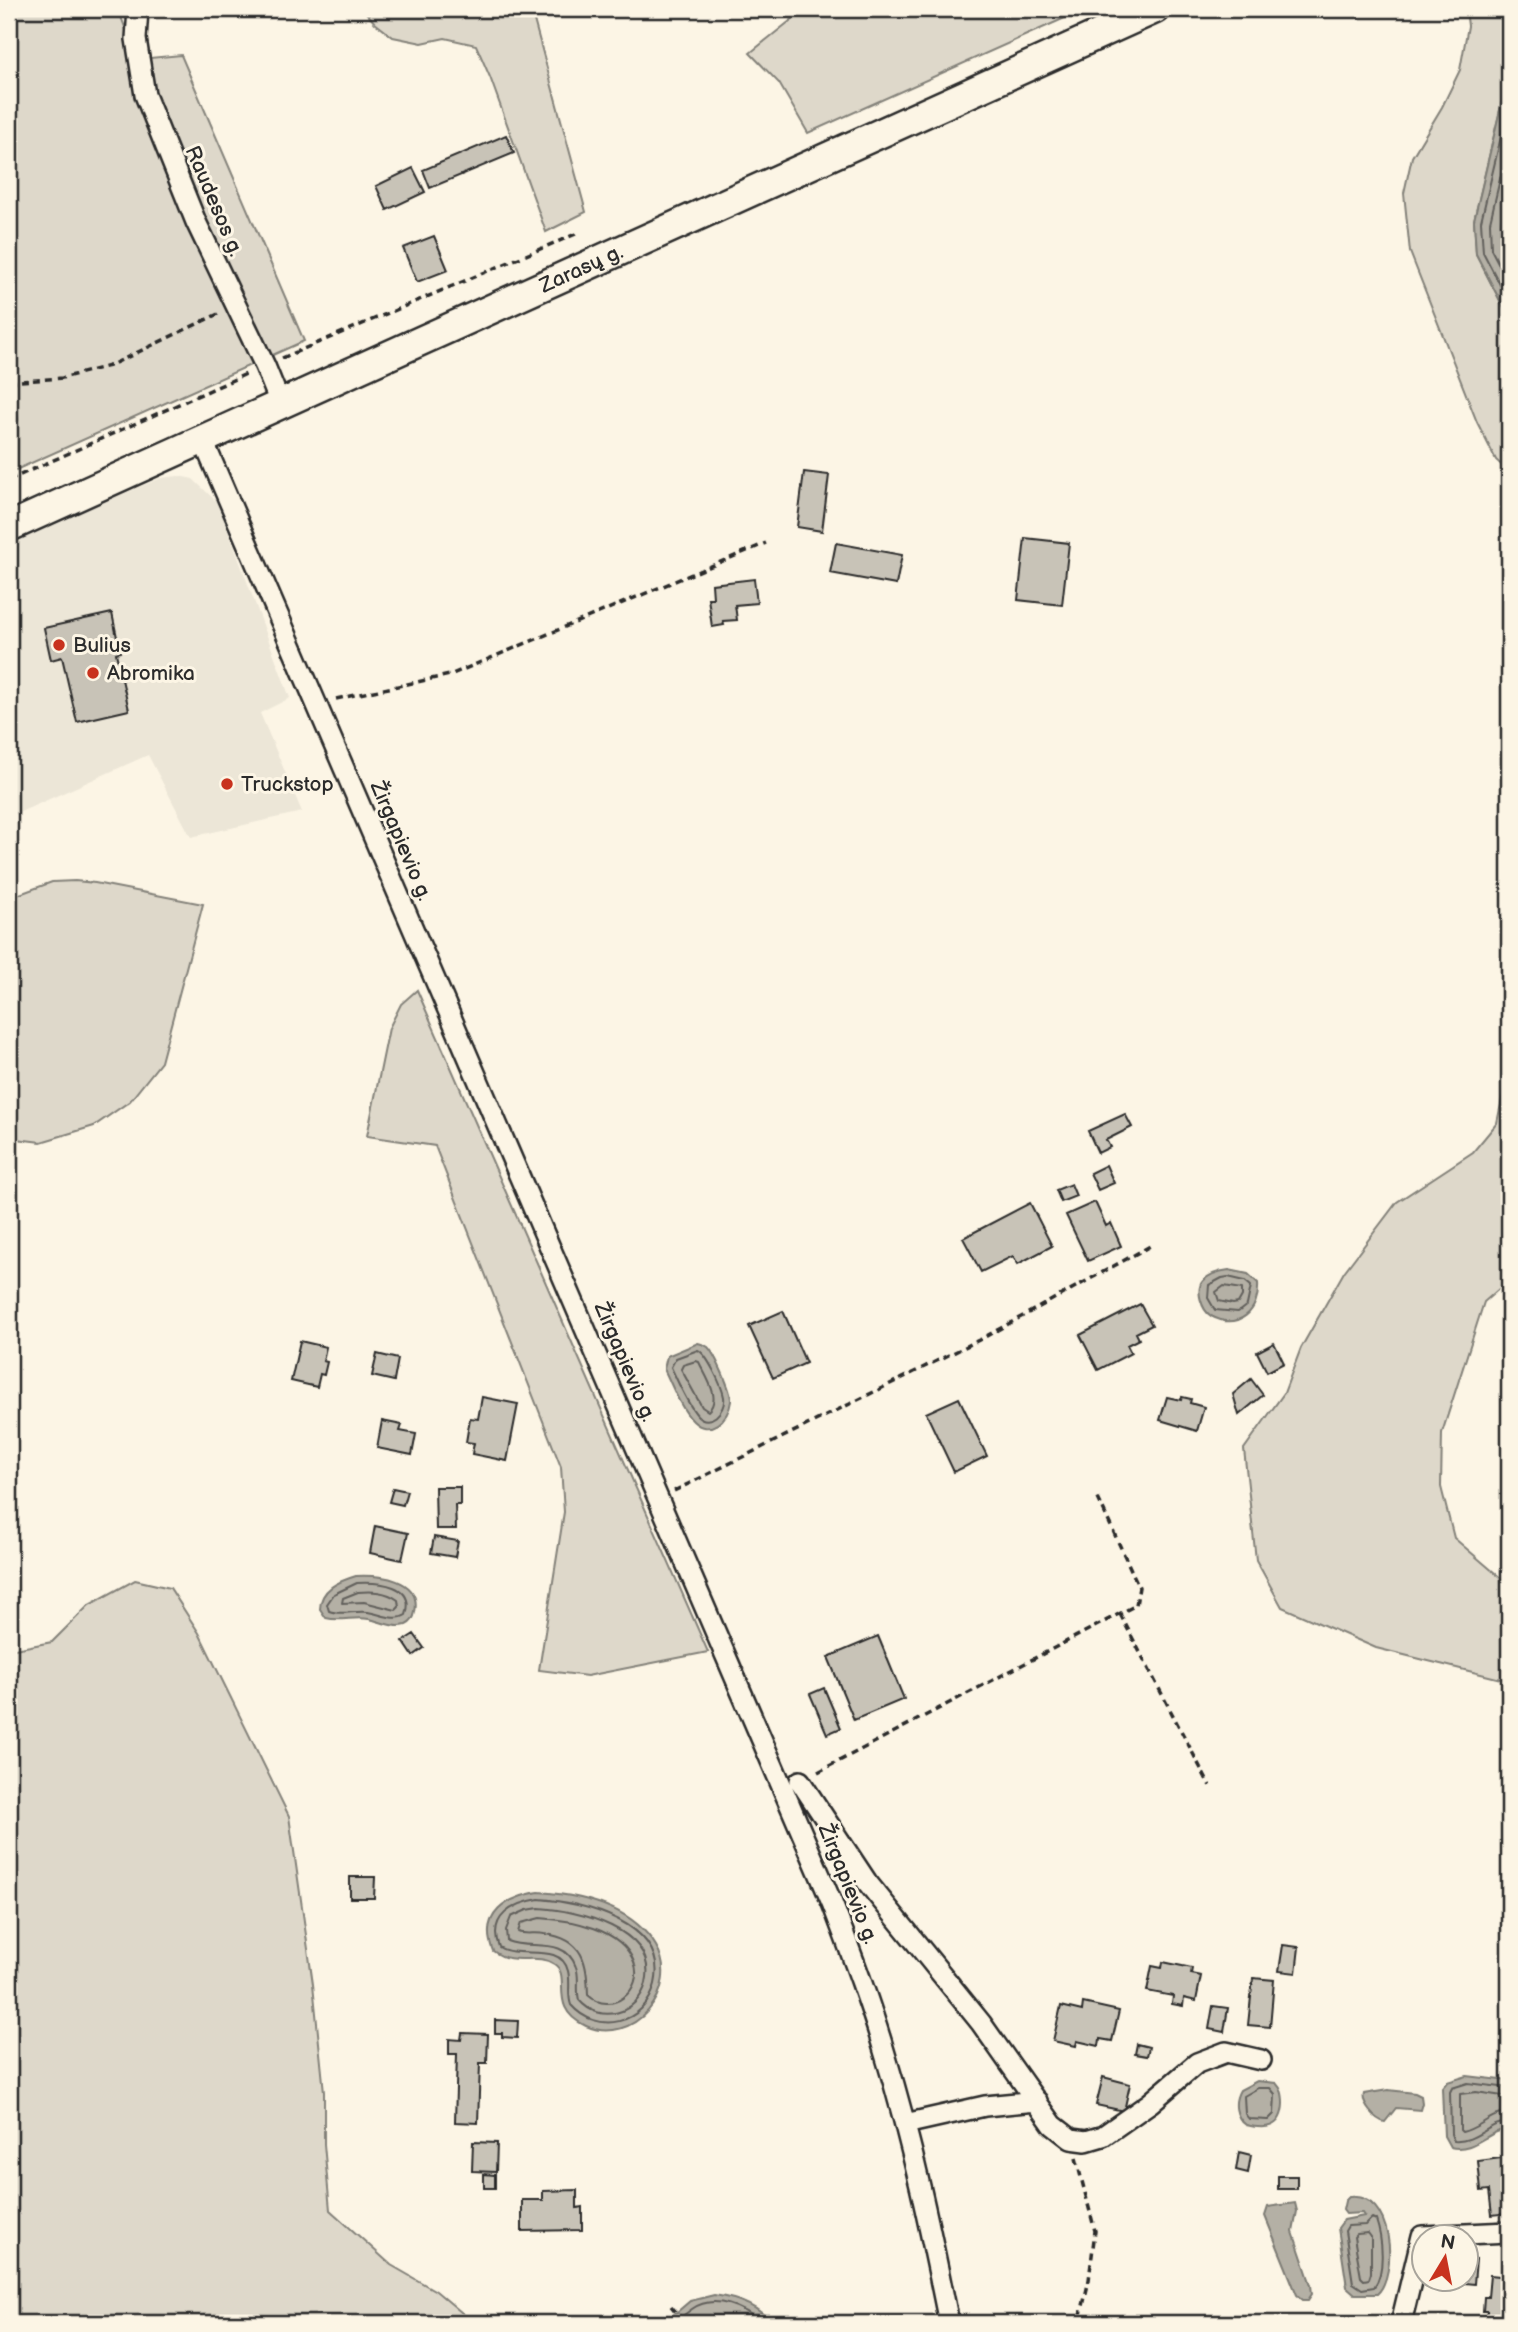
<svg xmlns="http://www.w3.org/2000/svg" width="1518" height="2332" font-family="'Balsamiq Sans',sans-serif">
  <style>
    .built { fill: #ece6d7 }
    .green { fill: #ded8ca; stroke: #84827a; stroke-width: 2 }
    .water { fill: #b4b0a5; stroke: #7d7b74; stroke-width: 2 }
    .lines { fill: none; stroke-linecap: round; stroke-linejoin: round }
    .shore { stroke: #62605c; stroke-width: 2 }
    .building { fill: #c8c3b7; stroke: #2b2b2b; stroke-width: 2 }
    .minor-casing { stroke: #2b2b2b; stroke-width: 24 }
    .highway-casing { stroke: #2b2b2b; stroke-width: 33 }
    .path { stroke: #2b2b2b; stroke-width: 3.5; stroke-dasharray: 7 5; stroke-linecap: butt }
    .minor { stroke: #fcf5e5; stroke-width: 19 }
    .highway { stroke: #fcf5e5; stroke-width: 28 }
    .poi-dot { fill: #c8321e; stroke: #fcf5e5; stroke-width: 2.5 }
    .labels { text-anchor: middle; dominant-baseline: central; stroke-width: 6; stroke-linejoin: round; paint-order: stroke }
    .street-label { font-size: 21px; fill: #2b2b2b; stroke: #fcf5e5 }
    .poi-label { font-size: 21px; fill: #2b2b2b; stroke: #fcf5e5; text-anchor: start }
  </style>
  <rect width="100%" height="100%" fill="#fcf5e5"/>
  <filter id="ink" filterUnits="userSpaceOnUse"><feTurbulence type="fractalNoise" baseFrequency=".0143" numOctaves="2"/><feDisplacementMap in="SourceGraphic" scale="14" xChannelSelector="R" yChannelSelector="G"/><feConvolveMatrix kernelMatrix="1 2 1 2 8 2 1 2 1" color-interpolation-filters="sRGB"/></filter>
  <g filter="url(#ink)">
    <path class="built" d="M179,476L193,479L218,503L290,698L260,713L302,812L191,837L148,755L9,817V542L161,478Z"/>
    <path class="green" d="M9,9H118L128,35L150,58L181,55L304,341L9,473V434L18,420L16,407L9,395V195L14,128L9,127Z
      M363,9H531L586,212L546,232L490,77L476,45L445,38L422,43L393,37L375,23Z
      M805,9H1085L808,133L779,83L750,53Z
      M1466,9H1509V72L1474,220L1476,254L1509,318V472L1496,460L1477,422L1410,252L1404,193L1412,157L1442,107L1460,70L1468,26Z
      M75,881L95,883L203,904L161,1062L130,1101L94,1126L41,1142L9,1138V898L52,882Z
      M417,990L708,1652L587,1676L539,1670L564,1512L561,1467L435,1146L367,1136L389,1028L401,1004Z
      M1509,1066V1280L1484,1302L1442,1433L1441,1487L1454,1538L1509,1585V1681L1376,1648L1282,1607L1256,1560L1244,1449L1284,1393L1301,1348L1344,1272L1397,1202L1473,1152L1497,1123Z
      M135,1580L170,1588L199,1633L289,1816L313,1984L324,2092V2144L330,2210L391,2265L436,2291L474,2323H9V1650L52,1642L89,1605Z"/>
    <path class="water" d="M1509,72V318L1476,254L1474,220Z
      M1229,1270L1248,1274L1258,1283C1260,1311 1239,1331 1211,1316C1202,1310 1195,1290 1203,1281C1209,1274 1221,1271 1229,1270Z
      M698,1343C702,1344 704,1344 708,1347C715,1354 732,1392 731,1401C729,1420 709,1437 693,1421C680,1408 672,1385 664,1369L667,1356Z
      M356,1576C379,1575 422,1578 415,1612C414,1618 411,1623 406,1625C394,1629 380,1621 369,1619C354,1616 341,1622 326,1618L320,1609C320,1589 339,1581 356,1576Z
      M539,1892C581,1895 632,1906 656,1946C682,1990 633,2047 586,2026C546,2008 573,1976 554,1964C536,1952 514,1967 493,1951C478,1914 507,1897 539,1892Z
      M1467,2076L1509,2081V2129C1487,2130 1475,2153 1450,2147L1444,2136L1442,2088L1447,2082Z
      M1257,2081L1276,2083C1282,2089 1283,2095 1283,2104C1282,2128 1266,2130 1246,2125C1235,2117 1233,2102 1240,2090Z
      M1388,2090L1415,2093L1421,2096L1422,2103L1420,2110L1396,2108L1385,2122C1375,2120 1361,2104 1364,2094Z
      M1349,2197C1394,2191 1398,2276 1377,2294H1355L1347,2287L1338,2228L1344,2220L1364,2216L1362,2213L1346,2214L1343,2210L1345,2201Z
      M1295,2203L1297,2211L1293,2232L1311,2285L1312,2294L1308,2300H1303L1297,2295L1265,2216L1268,2207Z
      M714,2295C736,2298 758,2305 771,2323H664L690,2301Z"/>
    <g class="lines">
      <path class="shore" d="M1509,103L1481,221L1483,252L1509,302
        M1509,140L1490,222L1491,249L1509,284
        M1509,185C1502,214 1495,234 1509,261
        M1228,1277L1245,1281L1251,1286L1247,1305L1238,1312L1215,1310L1208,1298L1209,1285L1222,1278Z
        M1224,1286L1242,1289V1296L1238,1303L1233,1304L1219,1301L1216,1292Z
        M698,1350C707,1354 722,1386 724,1397C726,1412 709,1428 697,1415C686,1402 678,1382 671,1367L676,1358Z
        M696,1361L699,1362C706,1377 722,1399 708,1411L702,1407L681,1369L683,1365Z
        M357,1583C379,1582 416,1584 406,1615C395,1622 381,1614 368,1612C354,1610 342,1616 329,1611L327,1604L334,1594Z
        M358,1592C372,1591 386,1591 398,1600L399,1607L396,1610L364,1602L342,1603L343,1598Z
        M539,1899C582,1902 669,1923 655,1984C645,2025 597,2035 571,2005C567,1994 571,1983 568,1971C561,1941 518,1960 499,1947C487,1916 514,1903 539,1899Z
        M539,1908C576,1910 659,1929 646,1983C638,2014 600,2025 579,2000C576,1989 580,1977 576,1967C565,1935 529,1951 507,1941L506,1930L511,1917L527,1910Z
        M540,1918C571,1920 621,1928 634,1962C645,1990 611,2017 588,1995C587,1962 584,1939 545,1934C536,1932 526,1935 518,1932L521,1923Z
        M1258,2088H1270L1275,2094L1274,2114L1268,2120L1249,2119L1245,2114L1244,2096Z
        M1509,2088L1468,2083L1452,2088L1450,2092L1451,2134L1454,2141C1476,2143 1489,2122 1509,2122
        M1509,2097L1476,2092L1460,2094V2130L1462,2132C1480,2128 1491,2113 1509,2113
        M1372,2218L1376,2220C1382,2237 1386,2272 1374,2287L1362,2289L1353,2283L1345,2231L1348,2226L1365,2225Z
        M1368,2233L1371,2237V2273L1369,2279L1364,2280L1361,2277L1354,2237L1357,2234Z
        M675,2323C680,2318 686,2313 692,2309C715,2293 744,2308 763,2323"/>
    </g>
    <path class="building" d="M506,135L514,153L430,188L423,170Z
      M413,168L425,192L387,210L376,186Z
      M434,236L448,270L417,282L403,248Z
      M804,472L829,475L822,531L797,527Z
      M1025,538L1069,543L1062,605L1018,600Z
      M836,543L902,555L896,585L830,573Z
      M754,579L757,603L735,605L737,620L723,621L724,625L712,627L708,598H713L712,584Z
      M112,613L120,652L116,653L129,710L77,722L62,657L51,660L44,628Z
      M1125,1114L1132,1127L1106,1140L1110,1147L1098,1153L1088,1131Z
      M1106,1165L1114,1183L1098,1190L1090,1173Z
      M1071,1184L1076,1196L1061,1202L1056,1190Z
      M1095,1202L1106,1226L1111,1223L1121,1246L1088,1261L1066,1215Z
      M1030,1203L1052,1246L1018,1264L1013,1256L981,1272L963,1238Z
      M1140,1304L1152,1325L1136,1333L1139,1339L1127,1345L1131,1353L1098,1370L1080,1335Z
      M783,1311L806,1363L773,1378L749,1326Z
      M300,1341L326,1347L323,1361L327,1362L324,1375L320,1374L317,1387L291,1381Z
      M1274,1343L1284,1363L1267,1372L1257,1352Z
      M377,1354L398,1359L394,1381L372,1376Z
      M1251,1379L1263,1395L1239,1415L1233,1394Z
      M482,1397L518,1404L507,1461L472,1454L474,1443L466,1442L470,1418L478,1419Z
      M1167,1397L1181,1400L1182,1397L1191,1399L1190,1403L1204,1407L1197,1431L1160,1420Z
      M959,1398L987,1456L954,1472L926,1413Z
      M382,1421L402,1425L400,1431L416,1434L412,1455L377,1448Z
      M435,1487H460V1505H455L456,1529H436Z
      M393,1488L407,1491L403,1505L389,1502Z
      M375,1526L408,1533L402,1560L370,1553Z
      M434,1537L458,1541L455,1557L431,1553Z
      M414,1634L424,1648L413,1656L403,1641Z
      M878,1636L904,1699L854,1720L828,1657Z
      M824,1688L841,1728L827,1734L810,1694Z
      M350,1877H375L374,1898H350Z
      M1283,1945L1299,1947L1296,1973L1279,1971Z
      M1163,1962L1192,1968L1191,1974L1201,1976L1196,2001L1184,1998L1183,2006L1172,2004L1173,1996L1147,1991L1152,1966L1162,1968Z
      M1253,1978L1274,1980L1270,2027L1248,2025Z
      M1083,2003L1119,2011L1112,2041L1100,2039L1099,2046L1077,2041L1076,2046L1053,2041L1061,2006L1082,2011Z
      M1213,2006L1228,2008L1224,2032L1209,2029Z
      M495,2020L518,2021L517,2038L502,2037V2033H495Z
      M462,2033L488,2034L487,2063H480L478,2123L455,2122L457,2054H449V2039L461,2040Z
      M1137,2044L1149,2047L1147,2056L1135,2054Z
      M1103,2077L1130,2084L1124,2111L1096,2105Z
      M473,2142L497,2143L496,2172L472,2171Z
      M1239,2152L1251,2155L1248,2173L1236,2170Z
      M1509,2157V2213L1492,2215L1489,2190L1481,2191L1478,2161Z
      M484,2174L495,2175V2188H484Z
      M1278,2176H1297V2189H1278Z
      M577,2190V2208L582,2207V2230L522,2231V2200H543V2191Z
      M1466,2258L1476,2259L1474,2284L1445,2281V2280H1466Z
      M1490,2275L1509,2277V2323H1486L1487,2311H1483L1484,2297H1488Z"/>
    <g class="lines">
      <defs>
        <path id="minor" d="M138,9L136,39L145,95L196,222L265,366L280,403
          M202,438L832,1903C851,1953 870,2002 885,2054C912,2142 931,2233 949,2323
          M800,1781L867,1882L981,2023L1053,2125L1071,2139L1086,2141L1103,2136L1150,2103L1197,2063L1226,2052L1261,2060
          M905,2124L985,2106L1037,2101
          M1401,2323L1422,2236L1509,2232"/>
        <g id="highway">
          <path id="s1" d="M9,527L1155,9"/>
        </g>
      </defs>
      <use href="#minor" class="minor-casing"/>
      <use href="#highway" class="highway-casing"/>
      <path class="path" d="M282,358L578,233
        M9,382L62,378L109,366L218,314
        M9,480L246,374
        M336,699L450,675L766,543
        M674,1491L981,1339L1152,1245
        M1120,1614L1210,1786
        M818,1772L1136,1605L1139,1587L1096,1494
        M1076,2158L1095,2231L1089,2280L1079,2323
        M671,2306L685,2323"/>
      <use href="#minor" class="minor"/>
      <use href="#highway" class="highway"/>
    </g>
  </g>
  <g class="poi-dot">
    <circle cx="59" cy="645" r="7"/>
    <circle cx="93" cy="673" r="7"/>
    <circle cx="227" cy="784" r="7"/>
  </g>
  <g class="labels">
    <g class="street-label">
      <text transform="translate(214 201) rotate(67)">Raudesos g.</text>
      <text stroke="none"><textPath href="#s1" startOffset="628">Zarasų g.</textPath></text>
      <text transform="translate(401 841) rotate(67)">Žirgapievio g.</text>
      <text transform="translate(625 1362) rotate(67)">Žirgapievio g.</text>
      <text transform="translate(848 1884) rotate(68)">Žirgapievio g.</text>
    </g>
    <g class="poi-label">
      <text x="73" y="645">Bulius</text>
      <text x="107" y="673">Abromika</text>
      <text x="241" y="784">Truckstop</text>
    </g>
  </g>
  <rect width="1518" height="2332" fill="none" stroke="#fcf5e5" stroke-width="35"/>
  <rect x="18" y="18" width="1483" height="2297" fill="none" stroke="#2b2b2b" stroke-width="2.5" filter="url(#ink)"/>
  <g transform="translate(1445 2258) rotate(10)"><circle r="33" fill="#fcf5e5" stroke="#a8a49b" stroke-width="2"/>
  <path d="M0-5L12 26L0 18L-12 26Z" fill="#c8321e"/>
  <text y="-10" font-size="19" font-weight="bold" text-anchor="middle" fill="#2b2b2b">N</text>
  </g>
</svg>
